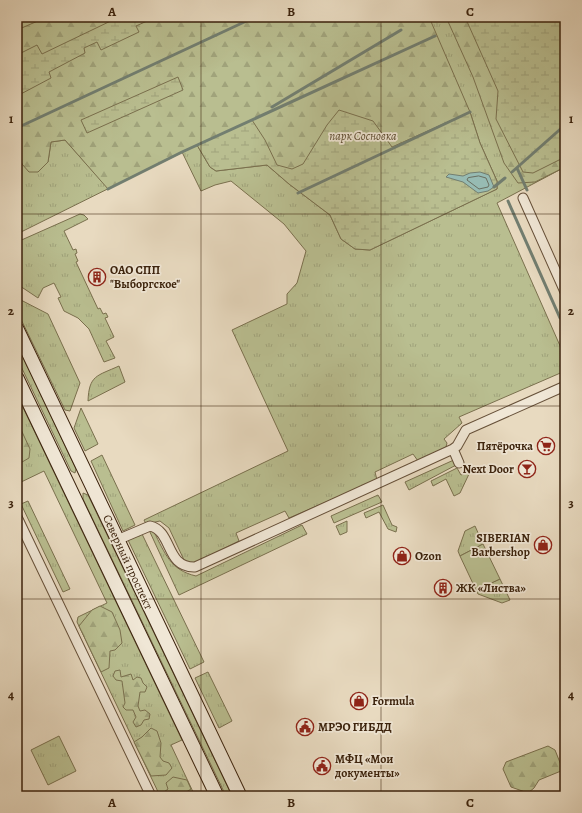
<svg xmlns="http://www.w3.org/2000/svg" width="582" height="813" font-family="Alegreya,serif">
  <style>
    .grass { fill: url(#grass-tufts); stroke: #7a704e }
    .forest { fill: url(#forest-firs); stroke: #7a704e }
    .wetland { fill: url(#wetland-marsh); stroke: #7a704e }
    .pitch { fill: #b9be90; stroke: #7a704e }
    .water { fill: #97bbb3; stroke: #727e70 }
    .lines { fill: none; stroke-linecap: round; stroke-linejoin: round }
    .shore { stroke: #696e60; stroke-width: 1 }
    .stream { stroke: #727e70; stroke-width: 3 }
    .minor-casing { stroke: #665039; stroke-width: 11 }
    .secondary-casing { stroke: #3b220c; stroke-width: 15 }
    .minor { stroke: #f0e7d6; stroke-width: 9 }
    .secondary { stroke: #f0e7d6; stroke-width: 13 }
    .grid { fill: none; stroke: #3b220c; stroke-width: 1; stroke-opacity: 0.55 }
    .labels { text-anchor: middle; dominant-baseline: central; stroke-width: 3.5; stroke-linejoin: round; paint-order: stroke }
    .park-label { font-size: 12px; font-style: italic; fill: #5a492d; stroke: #f0e7d6 }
    .poi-label { font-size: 12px; font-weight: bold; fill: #3b220c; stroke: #f0e7d6; text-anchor: start }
    .street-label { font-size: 12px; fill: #3b220c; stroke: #f0e7d6 }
    .neatline { fill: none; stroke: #3b220c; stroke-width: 1.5 }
    .grid-label { font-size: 13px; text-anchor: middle; font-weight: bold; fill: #3b220c }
  </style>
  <defs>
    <pattern id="grass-tufts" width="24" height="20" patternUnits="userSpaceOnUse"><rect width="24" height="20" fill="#b9be90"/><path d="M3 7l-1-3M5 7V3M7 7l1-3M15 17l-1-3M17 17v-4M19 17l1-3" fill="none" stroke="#a0a37b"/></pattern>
    <pattern id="forest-firs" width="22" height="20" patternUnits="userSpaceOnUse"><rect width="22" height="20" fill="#b9be90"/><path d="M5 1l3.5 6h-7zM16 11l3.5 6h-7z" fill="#a0a37b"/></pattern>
    <pattern id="wetland-marsh" width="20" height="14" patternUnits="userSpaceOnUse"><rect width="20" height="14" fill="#b9be90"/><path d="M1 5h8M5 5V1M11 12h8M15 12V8" fill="none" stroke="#a0a37b"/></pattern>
  </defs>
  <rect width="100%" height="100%" fill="#e8dac0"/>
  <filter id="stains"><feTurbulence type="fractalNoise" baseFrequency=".005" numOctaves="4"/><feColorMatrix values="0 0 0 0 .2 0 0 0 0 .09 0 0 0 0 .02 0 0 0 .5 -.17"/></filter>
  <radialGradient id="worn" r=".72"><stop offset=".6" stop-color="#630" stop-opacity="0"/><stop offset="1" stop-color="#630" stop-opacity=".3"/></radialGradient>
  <path class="grass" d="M17,17H565V167L497,203L565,357V371L459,417L462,423L444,439L447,443L446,447L418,461L413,454L375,472L377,480L289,518L285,511L236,533L239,541L197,562L188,563L184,560L169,528L160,521L146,524L144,520L288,451L232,330L287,304V294L297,283L306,251L284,224L231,181L215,185L201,191L182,152L17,234V148L22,164L48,162L51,142L65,140L107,187Z
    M80,214L84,215L88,219L64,231L73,250L76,249L77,253L75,254L78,261L76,262L98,309L100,308L103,314L106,313L108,317L105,318L114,337L106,341L115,358L104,362L89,329L78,318L64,311L58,298L61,297L54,283L43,288L38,298L17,284V242Z
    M17,298L48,314L80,383L70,411L65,410L17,311Z
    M17,344L76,469L75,473L71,471L17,358Z
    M119,366L125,382L88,401C89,375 97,376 119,366Z
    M17,395L182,740L171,745L194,794L190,796H160L77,622L78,617L107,603L44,471L17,484Z
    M81,408L98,444L85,451L74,428Z
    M102,455L135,525L123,531L91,461Z
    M456,459L458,464L409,490L405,482Z
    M457,468L461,475L468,472L469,474L460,493L454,496L446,479L433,486L431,481Z
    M83,493L88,495L232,796H226L83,499Z
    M378,495L382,502L334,523L331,516Z
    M28,501L70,589L63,592L21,504Z
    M383,505L392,525L397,527L396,532L388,529L379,512L366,518L364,513Z
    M347,521V532L340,535L336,526Z
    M302,525L307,534L179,595L149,530L154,532C165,553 170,570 196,576Z
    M475,526L483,544L460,556L458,551L465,531Z
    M142,534L204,662L190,669L128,540Z
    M500,579L510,600L502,603L478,594L476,590Z
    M208,672L232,721L219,728L195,678Z
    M59,736L76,771L48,785L31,750Z"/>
  <path class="forest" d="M17,17H429L470,112L480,143L497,181V189L370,250L355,249L341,239L330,215L289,184L267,165L216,171L210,167L197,145L108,189L65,140L51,142L48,162L38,172H29L22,164L17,148Z
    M446,17H565V167L535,182L518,183L504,163L473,77Z
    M17,421L30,449L29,458L17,465Z
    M100,606L112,612L120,630L122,643L115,650L110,651L109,668L101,672L79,626L92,610Z
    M120,670L121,677L131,674L133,680L137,677L141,678L143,683L147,687L145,692H140L138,706L140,711L145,710L150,714L149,719L144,720L141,725L136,727L133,722L136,717L133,710H126L123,707L125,703L122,681L116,680L113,676L115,671Z
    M151,728L157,731L161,743L160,757L163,761L169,763L172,768L166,775L151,776L134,742L142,737Z
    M548,746L555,750L561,765V771L539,780L534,788L528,793L511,787L503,769L506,762Z
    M173,777L187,780L191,789L180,796H160V795L168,789L166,783Z"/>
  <path class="wetland" d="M17,17H47L17,30Z
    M119,17H131L133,20L139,17H156L136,26L139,32L101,50L97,42L84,48L85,53L49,72L51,78L17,96V55L37,45L42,54Z
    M465,17H565V157L533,173L523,172L496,119L498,91Z
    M178,77L183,90L87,133L81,120Z
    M339,110L373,121L392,147L470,112L480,143L497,181V189L370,250L355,249L341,239L330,215L289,184L267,165L216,171L210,167L197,145L252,120L265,140L277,165L292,169L303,164L327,125Z"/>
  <path class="pitch" d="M483,544L500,579L476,590L460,556Z"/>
  <path class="water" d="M480,172L489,175L494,187L488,191L478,193L463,182L446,177L449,174L463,176L470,173Z"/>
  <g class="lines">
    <path class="shore" d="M479,176L486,178L489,185L488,187L479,189L467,180L468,178Z"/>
    <path class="stream" d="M272,107L401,30
      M19,127L255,17
      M517,168L527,190
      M512,172L565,125
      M494,187L505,178
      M108,189L182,152L435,36
      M298,193L470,112
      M508,201L560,318"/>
    <defs>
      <path id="minor" d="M523,198L565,292
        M459,463L453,449L457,446L466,430L565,386
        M17,517L151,796
        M117,540L150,526C173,531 165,568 195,567L453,449"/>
      <path id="secondary" d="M17,329L240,796
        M17,378L217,796"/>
    </defs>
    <use href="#minor" class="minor-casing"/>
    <use href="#secondary" class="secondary-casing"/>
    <use href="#minor" class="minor"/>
    <use href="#secondary" class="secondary"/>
  </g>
  <path class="grid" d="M201,17V796M381,17V796M17,214H565M17,406H565M17,599H565"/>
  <defs>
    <symbol id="building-ring" viewBox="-11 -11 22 22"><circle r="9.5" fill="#f0e7d6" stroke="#8f2418" stroke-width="1.5"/><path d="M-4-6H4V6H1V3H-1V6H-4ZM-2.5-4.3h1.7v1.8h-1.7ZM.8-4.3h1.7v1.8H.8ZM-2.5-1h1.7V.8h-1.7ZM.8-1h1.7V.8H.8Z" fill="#8f2418"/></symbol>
    <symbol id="supermarket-ring" viewBox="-11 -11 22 22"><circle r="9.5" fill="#f0e7d6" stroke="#8f2418" stroke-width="1.5"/><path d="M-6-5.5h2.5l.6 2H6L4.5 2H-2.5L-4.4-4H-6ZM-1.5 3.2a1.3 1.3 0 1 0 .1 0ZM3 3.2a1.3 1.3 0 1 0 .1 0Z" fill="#8f2418"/></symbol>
    <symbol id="bar-ring" viewBox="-11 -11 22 22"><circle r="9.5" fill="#f0e7d6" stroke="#8f2418" stroke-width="1.5"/><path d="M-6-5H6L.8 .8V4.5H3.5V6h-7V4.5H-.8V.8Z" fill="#8f2418"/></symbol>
    <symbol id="shop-ring" viewBox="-11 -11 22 22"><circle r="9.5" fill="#f0e7d6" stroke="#8f2418" stroke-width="1.5"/><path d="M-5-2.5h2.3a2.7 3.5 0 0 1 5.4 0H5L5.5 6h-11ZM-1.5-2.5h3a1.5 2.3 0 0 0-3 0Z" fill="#8f2418"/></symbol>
    <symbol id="civic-ring" viewBox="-11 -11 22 22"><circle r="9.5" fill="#f0e7d6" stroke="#8f2418" stroke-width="1.5"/><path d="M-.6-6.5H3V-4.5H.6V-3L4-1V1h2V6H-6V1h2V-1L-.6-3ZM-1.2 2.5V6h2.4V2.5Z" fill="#8f2418"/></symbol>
  </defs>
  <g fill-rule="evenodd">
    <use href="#building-ring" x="87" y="267" width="20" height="20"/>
    <use href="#supermarket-ring" x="536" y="436" width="20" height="20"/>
    <use href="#bar-ring" x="517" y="459" width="20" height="20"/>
    <use href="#shop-ring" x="533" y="535" width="20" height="20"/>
    <use href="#shop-ring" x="392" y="546" width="20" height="20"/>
    <use href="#building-ring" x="433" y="578" width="20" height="20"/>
    <use href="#shop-ring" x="349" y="691" width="20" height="20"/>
    <use href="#civic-ring" x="295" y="717" width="20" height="20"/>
    <use href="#civic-ring" x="312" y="756" width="20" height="20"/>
  </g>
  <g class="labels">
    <g class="park-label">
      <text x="363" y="136">парк Сосновка</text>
    </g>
    <g class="poi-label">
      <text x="110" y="270">ОАО СПП<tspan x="110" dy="14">"Выборгское"</tspan></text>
      <text x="533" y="446" text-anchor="end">Пятёрочка</text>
      <text x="514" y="469" text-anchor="end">Next Door</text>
      <text x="530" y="538" text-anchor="end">SIBERIAN<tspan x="530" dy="14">Barbershop</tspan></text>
      <text x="415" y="556">Ozon</text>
      <text x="456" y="588">ЖК «Листва»</text>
      <text x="372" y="701">Formula</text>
      <text x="318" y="727">МРЭО ГИБДД</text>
      <text x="335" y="759">МФЦ «Мои<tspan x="335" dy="14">документы»</tspan></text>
    </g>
    <g class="street-label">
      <text transform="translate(128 562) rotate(65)">Северный проспект</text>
    </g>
  </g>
  <rect width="582" height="813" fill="none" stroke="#e8dac0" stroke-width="44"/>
  <rect x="22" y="22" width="538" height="769" class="neatline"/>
  <g class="grid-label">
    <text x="112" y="16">A</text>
    <text x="291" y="16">B</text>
    <text x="470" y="16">C</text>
    <text x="11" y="123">1</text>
    <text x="571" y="123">1</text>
    <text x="11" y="315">2</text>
    <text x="571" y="315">2</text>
    <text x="11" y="507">3</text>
    <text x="571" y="507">3</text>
    <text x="11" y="699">4</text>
    <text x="571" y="699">4</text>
    <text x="112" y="807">A</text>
    <text x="291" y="807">B</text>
    <text x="470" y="807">C</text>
  </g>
  <rect width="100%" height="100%" filter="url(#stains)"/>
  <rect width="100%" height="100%" fill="url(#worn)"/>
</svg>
